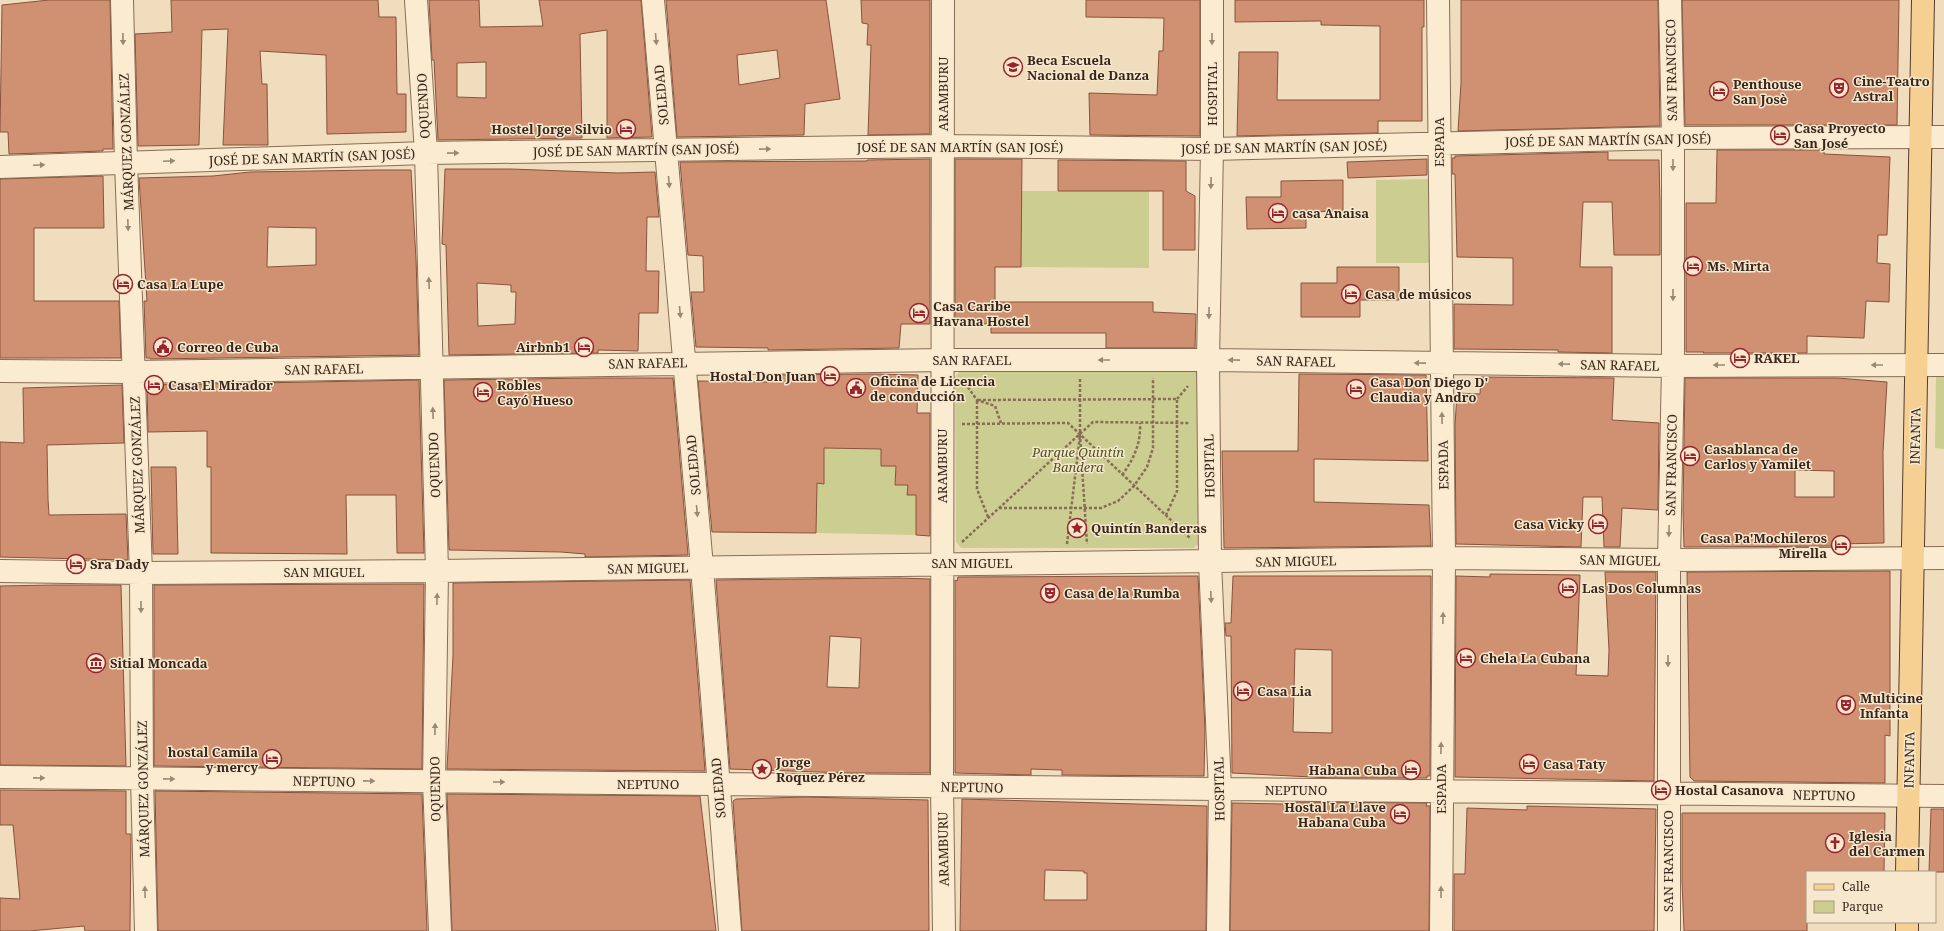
<svg xmlns="http://www.w3.org/2000/svg" width="1944" height="931" font-family="'Noto Serif',serif">
  <style>
    .green { fill: #ccce91 }
    .building { fill: #d09172; stroke: #89533b; fill-rule: evenodd }
    .lines { fill: none; stroke-linecap: round; stroke-linejoin: round }
    .minor-casing { stroke: #886d56; stroke-width: 24 }
    .major-casing { stroke: #563b2b; stroke-width: 24 }
    .path { stroke: #886d56; stroke-width: 2.5; stroke-dasharray: 3 2; stroke-linecap: butt }
    .minor { stroke: #faebd1; stroke-width: 22 }
    .major { stroke: #f6cf93; stroke-width: 22 }
    .oneway { fill: #988876 }
    .labels { text-anchor: middle; dominant-baseline: central; stroke-width: 3; stroke-linejoin: round; paint-order: stroke }
    .poi-label { font-size: 13px; font-weight: bold; fill: #37261b; stroke: #f7e7cd; text-anchor: start }
    .street-label { font-size: 13px; fill: #37261b; stroke: #f7e7cd }
    .park-label { font-size: 13px; font-style: italic; fill: #4b5421; stroke: #f7e7cd }
  </style>
  <rect width="100%" height="100%" fill="#f0ddbe"/>
  <path class="green" d="M1428,179L1429,263H1376V180Z
    M1021,191H1149V268L1021,267Z
    M961,370H1195L1201,378V541L1194,548H961L956,542L955,377Z
    M1936,375H1944V449L1935,448Z
    M824,448L881,449V466H896L895,485H908L907,495H916V535L816,533L817,483H824Z"/>
  <path class="building" d="M49,0H110L113,149H103V151L9,154L8,132H0L2,5Z
    M171,0H378L379,17H396L397,94H406V132L327,134L326,55L260,51L262,84H267L268,145H223L228,29L202,30L199,145L138,146L135,34L172,32Z
    M429,0H479L480,27L543,26L539,0H641L652,137L607,138V30L580,34L582,138L438,140L434,60H432ZM486,62V98L457,97V63Z
    M666,0H826L840,99L805,104L804,135L677,137ZM777,50L780,78L739,85L737,55Z
    M861,0H930V134L868,135L871,45H867L868,24L862,23Z
    M1086,0H1200V136L1090,135L1089,93L1157,95L1159,51H1163L1164,18L1086,17Z
    M1235,0H1424V27H1422V121H1378V133L1237,136L1239,52H1278L1277,100H1380V26L1321,25V21L1235,22Z
    M1461,0H1658L1660,126L1458,131L1461,83Z
    M1682,0H1899L1897,125H1685Z
    M1717,150H1824V154L1890,157L1887,235H1878L1877,263L1890,264L1889,302L1866,301L1864,338L1807,336V353H1703L1704,352H1686V203H1716Z
    M1608,152V160H1659L1660,203V255H1614L1612,202H1583L1580,267H1612V353L1558,352V350L1454,349V304L1513,305V258L1457,257L1455,174H1452V158H1455V156Z
    M930,159V324H901L899,348L768,350V348L696,347L691,292H704L703,256L688,255L680,162L867,161V160Z
    M955,159H1022L1021,267H995V302H1153V312L1196,314L1195,348H1106V333H991V324H955Z
    M1427,159V175L1348,178L1347,162Z
    M1058,160L1186,161V191L1195,196V250H1163V191H1058Z
    M445,169H511L618,173L655,172L659,217H647L646,271H659L658,313H639L638,351L598,350V353L449,355L446,245L442,244ZM477,283L511,285V292H516L515,324L478,326Z
    M376,170H411L416,259L419,355L150,359V358H146L144,301H147L139,178L213,176L250,172ZM268,227L316,228V265L267,267Z
    M103,176L104,228H34V301H119L121,358H0V179Z
    M1343,180V211L1306,212V228L1247,229L1246,197H1281V181Z
    M1337,267H1399V300H1360V317H1301V283H1337Z
    M874,374L918,375L917,413H930V536L916,535V495H907L908,485H895L896,466H881V449L824,448V484L817,483L816,533L712,532L698,381L767,382L768,375Z
    M1299,374L1426,375L1428,461L1314,459V502L1429,505L1431,546L1224,548L1222,451H1298Z
    M1481,377L1614,378L1612,420L1659,423L1658,510L1622,508L1620,547H1604L1602,497H1583L1581,547L1456,544L1455,426L1457,393L1480,394Z
    M597,378H673L688,555L585,557V554L561,552L449,550L444,380Z
    M1685,378H1837L1887,382L1883,452L1884,543L1837,544V546L1684,547L1683,511ZM1795,470L1834,471V497H1795Z
    M419,380L424,553H397L396,495H346L347,554L211,553V467H207V431L148,432L147,385Z
    M122,385L124,443L47,445L48,499L49,515L126,514L128,560L0,557V442L24,443L23,388Z
    M151,467H176L178,554H153Z
    M1890,571V736L1885,735V783L1694,781L1690,777L1687,572Z
    M1605,572H1656L1654,781L1455,777L1456,576L1490,577V574L1580,575L1576,675L1608,676L1609,650Z
    M1198,576L1205,730L1204,776L1062,775V770L1031,769V775L955,773V580L957,581L958,577Z
    M1233,576H1431L1430,776H1427V778H1332L1232,773L1231,636H1226L1225,623H1231ZM1295,649L1332,650V733L1293,732Z
    M899,578L930,579V773H849L730,769L716,580ZM830,636L861,638L859,688L827,687Z
    M690,580L705,771L447,769L453,656V583Z
    M424,584L422,769L154,766V585Z
    M55,585H121L126,766L0,765V586Z
    M0,790L126,791V834H131L130,931H85L84,926L29,931H0V898L20,899L13,825H0Z
    M155,791L422,794L427,931H158Z
    M447,794L700,796L716,931H452Z
    M805,797L928,800L929,931H742L733,801L736,799Z
    M962,799L1207,806L1206,931H960ZM1045,870L1084,871V873H1087V900H1044Z
    M1284,802L1427,803L1426,806H1430L1429,931H1230L1232,803L1284,804Z
    M1527,806L1656,809L1654,931H1454V874H1465L1467,808L1527,810Z
    M1931,809H1944V872H1929Z
    M1682,813H1885L1884,872H1807V931H1684L1682,881Z"/>
  <g class="lines">
    <defs>
      <path id="minor" d="M122,0L126,162L141,573L142,779L146,931
        M416,0L426,153L437,571L434,782L440,931
        M653,0L702,567L730,931
        M943,0L942,786L944,931
        M1212,0V149L1208,360L1210,562L1220,789L1218,931
        M1438,0L1444,558L1441,931
        M0,167L426,153L943,146L1212,149L1673,138L1944,137
        M0,371L133,372L942,360H1208L1673,366L1944,365
        M0,571L141,573L437,571L1444,558L1669,560L1944,558
        M0,777L1944,796
        M1669,931V560L1673,366V138L1670,0"/>
      <path id="major" d="M1907,872L1923,0
        M1907,931V922"/>
    </defs>
    <use href="#minor" class="minor-casing"/>
    <use href="#major" class="major-casing"/>
    <path class="path" d="M962,379L977,400L995,406L1001,423
      M1080,379V435L1087,544
      M1177,399L1188,386
      M962,424L1068,423L1191,539
      M1122,475C1134,459 1141,443 1140,423
      M999,508H1101L1118,501L1134,486L1147,467L1153,448V378
      M988,517L977,489V400L1177,399V491L1166,515
      M962,542L1093,422L1190,423
      M1067,544L1080,435"/>
    <use href="#minor" class="minor"/>
    <use href="#major" class="major"/>
  </g>
  <defs><path id="oneway-solid" d="M-6-.8H1V-3.2L6.5 0L1 3.2V.8H-6Z"/></defs>
  <g class="oneway">
    <use href="#oneway-solid" transform="translate(123 39) rotate(89)"/>
    <use href="#oneway-solid" transform="translate(656 39) rotate(85)"/>
    <use href="#oneway-solid" transform="translate(1212 39) rotate(90)"/>
    <use href="#oneway-solid" transform="translate(765 149) rotate(-1)"/>
    <use href="#oneway-solid" transform="translate(453 153) rotate(-1)"/>
    <use href="#oneway-solid" transform="translate(169 161) rotate(-2)"/>
    <use href="#oneway-solid" transform="translate(39 165) rotate(-2)"/>
    <use href="#oneway-solid" transform="translate(1673 165) rotate(90)"/>
    <use href="#oneway-solid" transform="translate(669 182) rotate(85)"/>
    <use href="#oneway-solid" transform="translate(1211 183) rotate(91)"/>
    <use href="#oneway-solid" transform="translate(128 225) rotate(88)"/>
    <use href="#oneway-solid" transform="translate(429 283) rotate(-92)"/>
    <use href="#oneway-solid" transform="translate(1673 295) rotate(90)"/>
    <use href="#oneway-solid" transform="translate(680 312) rotate(85)"/>
    <use href="#oneway-solid" transform="translate(1209 313) rotate(91)"/>
    <use href="#oneway-solid" transform="translate(1104 360) rotate(-180)"/>
    <use href="#oneway-solid" transform="translate(1234 360) rotate(-179)"/>
    <use href="#oneway-solid" transform="translate(1420 363) rotate(-179)"/>
    <use href="#oneway-solid" transform="translate(1564 364) rotate(-179)"/>
    <use href="#oneway-solid" transform="translate(1719 365) rotate(180)"/>
    <use href="#oneway-solid" transform="translate(1877 365) rotate(180)"/>
    <use href="#oneway-solid" transform="translate(433 413) rotate(-92)"/>
    <use href="#oneway-solid" transform="translate(1442 418) rotate(-91)"/>
    <use href="#oneway-solid" transform="translate(697 511) rotate(85)"/>
    <use href="#oneway-solid" transform="translate(1669 531) rotate(91)"/>
    <use href="#oneway-solid" transform="translate(1211 597) rotate(87)"/>
    <use href="#oneway-solid" transform="translate(437 599) rotate(-89)"/>
    <use href="#oneway-solid" transform="translate(141 607) rotate(90)"/>
    <use href="#oneway-solid" transform="translate(1443 618) rotate(-89)"/>
    <use href="#oneway-solid" transform="translate(1668 661) rotate(90)"/>
    <use href="#oneway-solid" transform="translate(435 729) rotate(-89)"/>
    <use href="#oneway-solid" transform="translate(1441 748) rotate(-89)"/>
    <use href="#oneway-solid" transform="translate(39 778) rotate(1)"/>
    <use href="#oneway-solid" transform="translate(169 779) rotate(1)"/>
    <use href="#oneway-solid" transform="translate(369 781) rotate(1)"/>
    <use href="#oneway-solid" transform="translate(499 782)"/>
    <use href="#oneway-solid" transform="translate(145 892) rotate(-91)"/>
    <use href="#oneway-solid" transform="translate(1441 892) rotate(-90)"/>
  </g>
  <defs>
    <symbol id="school-ring" viewBox="-11 -11 22 22"><circle r="9.5" fill="#f7e7cd" stroke="#9a232e" stroke-width="1.5"/><path d="M0-5L7-2L0 1L-7-2ZM-4 1L0 2.5L4 1V4Q0 6-4 4Z" fill="#9a232e"/></symbol>
    <symbol id="theatre-ring" viewBox="-11 -11 22 22"><circle r="9.5" fill="#f7e7cd" stroke="#9a232e" stroke-width="1.5"/><path d="M-5-5.5Q0-4 5-5.5V0Q5 5 0 6Q-5 5-5 0ZM-3.3-2.5H-1v1.5H-3.3ZM1-2.5H3.3v1.5H1ZM-2.8 1Q0 5.5 2.8 1Z" fill="#9a232e"/></symbol>
    <symbol id="hotel-ring" viewBox="-11 -11 22 22"><circle r="9.5" fill="#f7e7cd" stroke="#9a232e" stroke-width="1.5"/><path d="M-6-4.5h1.5V1H6V5H4.5V3h-9V5H-6ZM-4 0a1.8 1.8 0 1 1 3.6 0ZM.5 0V-2.5h3Q6-2.5 6 0Z" fill="#9a232e"/></symbol>
    <symbol id="civic-ring" viewBox="-11 -11 22 22"><circle r="9.5" fill="#f7e7cd" stroke="#9a232e" stroke-width="1.5"/><path d="M-.6-6.5H3V-4.5H.6V-3L4-1V1h2V6H-6V1h2V-1L-.6-3ZM-1.2 2.5V6h2.4V2.5Z" fill="#9a232e"/></symbol>
    <symbol id="sight-ring" viewBox="-11 -11 22 22"><circle r="9.5" fill="#f7e7cd" stroke="#9a232e" stroke-width="1.5"/><path d="M0-6L1.8-2.2L6-1.7L2.9 1.2L3.7 5.4L0 3.3L-3.7 5.4L-2.9 1.2L-6-1.7L-1.8-2.2Z" fill="#9a232e"/></symbol>
    <symbol id="museum-ring" viewBox="-11 -11 22 22"><circle r="9.5" fill="#f7e7cd" stroke="#9a232e" stroke-width="1.5"/><path d="M0-6L6-3V-2H-6V-3ZM-5-1h2V3h-2ZM-1-1h2V3h-2ZM3-1h2V3H3ZM-6 4H6V6H-6Z" fill="#9a232e"/></symbol>
    <symbol id="church-ring" viewBox="-11 -11 22 22"><circle r="9.5" fill="#f7e7cd" stroke="#9a232e" stroke-width="1.5"/><path d="M-1.2-6h2.4v3.5h3.3v2.4h-3.3V6h-2.4V-.1h-3.3v-2.4h3.3Z" fill="#9a232e"/></symbol>
  </defs>
  <g fill-rule="evenodd">
    <use href="#school-ring" x="1002" y="56" width="22" height="22"/>
    <use href="#theatre-ring" x="1828" y="77" width="22" height="22"/>
    <use href="#hotel-ring" x="1708" y="80" width="22" height="22"/>
    <use href="#hotel-ring" x="615" y="118" width="22" height="22"/>
    <use href="#hotel-ring" x="1769" y="124" width="22" height="22"/>
    <use href="#hotel-ring" x="1267" y="202" width="22" height="22"/>
    <use href="#hotel-ring" x="1682" y="255" width="22" height="22"/>
    <use href="#hotel-ring" x="112" y="273" width="22" height="22"/>
    <use href="#hotel-ring" x="1340" y="283" width="22" height="22"/>
    <use href="#hotel-ring" x="908" y="302" width="22" height="22"/>
    <use href="#civic-ring" x="152" y="336" width="22" height="22"/>
    <use href="#hotel-ring" x="573" y="336" width="22" height="22"/>
    <use href="#hotel-ring" x="1729" y="347" width="22" height="22"/>
    <use href="#hotel-ring" x="819" y="365" width="22" height="22"/>
    <use href="#hotel-ring" x="143" y="374" width="22" height="22"/>
    <use href="#civic-ring" x="845" y="377" width="22" height="22"/>
    <use href="#hotel-ring" x="1345" y="378" width="22" height="22"/>
    <use href="#hotel-ring" x="472" y="381" width="22" height="22"/>
    <use href="#hotel-ring" x="1679" y="445" width="22" height="22"/>
    <use href="#hotel-ring" x="1587" y="513" width="22" height="22"/>
    <use href="#sight-ring" x="1066" y="517" width="22" height="22"/>
    <use href="#hotel-ring" x="1830" y="534" width="22" height="22"/>
    <use href="#hotel-ring" x="65" y="553" width="22" height="22"/>
    <use href="#hotel-ring" x="1557" y="577" width="22" height="22"/>
    <use href="#theatre-ring" x="1039" y="582" width="22" height="22"/>
    <use href="#hotel-ring" x="1455" y="647" width="22" height="22"/>
    <use href="#museum-ring" x="85" y="652" width="22" height="22"/>
    <use href="#hotel-ring" x="1232" y="680" width="22" height="22"/>
    <use href="#theatre-ring" x="1835" y="694" width="22" height="22"/>
    <use href="#hotel-ring" x="261" y="748" width="22" height="22"/>
    <use href="#hotel-ring" x="1518" y="753" width="22" height="22"/>
    <use href="#sight-ring" x="751" y="758" width="22" height="22"/>
    <use href="#hotel-ring" x="1400" y="759" width="22" height="22"/>
    <use href="#hotel-ring" x="1650" y="779" width="22" height="22"/>
    <use href="#hotel-ring" x="1389" y="803" width="22" height="22"/>
    <use href="#church-ring" x="1824" y="832" width="22" height="22"/>
  </g>
  <g class="labels">
    <g class="poi-label">
      <text x="1027" y="60">Beca Escuela<tspan x="1027" dy="15">Nacional de Danza</tspan></text>
      <text x="1853" y="81">Cine-Teatro<tspan x="1853" dy="15">Astral</tspan></text>
      <text x="1733" y="84">Penthouse<tspan x="1733" dy="15">San Josè</tspan></text>
      <text x="1794" y="128">Casa Proyecto<tspan x="1794" dy="15">San José</tspan></text>
      <text x="612" y="129" text-anchor="end">Hostel Jorge Silvio</text>
      <text x="1292" y="213">casa Anaisa</text>
      <text x="1707" y="266">Ms. Mirta</text>
      <text x="137" y="284">Casa La Lupe</text>
      <text x="1365" y="294">Casa de músicos</text>
      <text x="933" y="306">Casa Caribe<tspan x="933" dy="15">Havana Hostel</tspan></text>
      <text x="177" y="347">Correo de Cuba</text>
      <text x="570" y="347" text-anchor="end">Airbnb1</text>
      <text x="1754" y="358">RAKEL</text>
      <text x="816" y="376" text-anchor="end">Hostal Don Juan</text>
      <text x="870" y="381">Oficina de Licencia<tspan x="870" dy="15">de conducción</tspan></text>
      <text x="1370" y="382">Casa Don Diego D'<tspan x="1370" dy="15">Claudia y Andro</tspan></text>
      <text x="168" y="385">Casa El Mirador</text>
      <text x="497" y="385">Robles<tspan x="497" dy="15">Cayó Hueso</tspan></text>
      <text x="1704" y="449">Casablanca de<tspan x="1704" dy="15">Carlos y Yamilet</tspan></text>
      <text x="1584" y="524" text-anchor="end">Casa Vicky</text>
      <text x="1091" y="528">Quintín Banderas</text>
      <text x="1827" y="538" text-anchor="end">Casa Pa'Mochileros<tspan x="1827" dy="15">Mirella</tspan></text>
      <text x="90" y="564">Sra Dady</text>
      <text x="1582" y="588">Las Dos Columnas</text>
      <text x="1064" y="593">Casa de la Rumba</text>
      <text x="1480" y="658">Chela La Cubana</text>
      <text x="110" y="663">Sitial Moncada</text>
      <text x="1257" y="691">Casa Lia</text>
      <text x="1860" y="698">Multicine<tspan x="1860" dy="15">Infanta</tspan></text>
      <text x="258" y="752" text-anchor="end">hostal Camila<tspan x="258" dy="15">y mercy</tspan></text>
      <text x="776" y="762">Jorge<tspan x="776" dy="15">Roquez Pérez</tspan></text>
      <text x="1543" y="764">Casa Taty</text>
      <text x="1397" y="770" text-anchor="end">Habana Cuba</text>
      <text x="1675" y="790">Hostal Casanova</text>
      <text x="1386" y="807" text-anchor="end">Hostal La Llave<tspan x="1386" dy="15">Habana Cuba</tspan></text>
      <text x="1849" y="836">Iglesia<tspan x="1849" dy="15">del Carmen</tspan></text>
    </g>
    <g class="street-label">
      <text transform="translate(1671 70) rotate(-91)">SAN FRANCISCO</text>
      <text transform="translate(943 94) rotate(-90)">ARAMBURU</text>
      <text transform="translate(1212 94) rotate(-90)">HOSPITAL</text>
      <text transform="translate(661 95) rotate(-95)">SOLEDAD</text>
      <text transform="translate(423 106) rotate(-93)">OQUENDO</text>
      <text transform="translate(1608 140) rotate(-1)">JOSÉ DE SAN MARTÍN (SAN JOSÉ)</text>
      <text transform="translate(126 142) rotate(-92)">MÁRQUEZ GONZÁLEZ</text>
      <text transform="translate(1439 142) rotate(-90)">ESPADA</text>
      <text x="960" y="147">JOSÉ DE SAN MARTÍN (SAN JOSÉ)</text>
      <text transform="translate(1284 147) rotate(-1)">JOSÉ DE SAN MARTÍN (SAN JOSÉ)</text>
      <text transform="translate(636 150) rotate(-1)">JOSÉ DE SAN MARTÍN (SAN JOSÉ)</text>
      <text transform="translate(312 157) rotate(-2)">JOSÉ DE SAN MARTÍN (SAN JOSÉ)</text>
      <text x="972" y="360">SAN RAFAEL</text>
      <text transform="translate(1296 361) rotate(1)">SAN RAFAEL</text>
      <text transform="translate(648 363) rotate(-1)">SAN RAFAEL</text>
      <text transform="translate(1620 365) rotate(1)">SAN RAFAEL</text>
      <text transform="translate(324 369) rotate(-1)">SAN RAFAEL</text>
      <text transform="translate(1915 436) rotate(-89)">INFANTA</text>
      <text transform="translate(137 465) rotate(-92)">MÁRQUEZ GONZÁLEZ</text>
      <text transform="translate(434 465) rotate(-92)">OQUENDO</text>
      <text transform="translate(693 465) rotate(-95)">SOLEDAD</text>
      <text transform="translate(1443 465) rotate(-91)">ESPADA</text>
      <text transform="translate(1671 465) rotate(-89)">SAN FRANCISCO</text>
      <text transform="translate(942 466) rotate(-90)">ARAMBURU</text>
      <text transform="translate(1209 466) rotate(-91)">HOSPITAL</text>
      <text transform="translate(1620 560) rotate(1)">SAN MIGUEL</text>
      <text transform="translate(1296 561) rotate(-1)">SAN MIGUEL</text>
      <text x="972" y="563">SAN MIGUEL</text>
      <text transform="translate(648 568) rotate(-1)">SAN MIGUEL</text>
      <text x="324" y="572">SAN MIGUEL</text>
      <text transform="translate(1909 760) rotate(-89)">INFANTA</text>
      <text transform="translate(324 781) rotate(1)">NEPTUNO</text>
      <text x="648" y="784">NEPTUNO</text>
      <text transform="translate(972 787) rotate(1)">NEPTUNO</text>
      <text transform="translate(718 788) rotate(-95)">SOLEDAD</text>
      <text transform="translate(143 789) rotate(-91)">MÁRQUEZ GONZÁLEZ</text>
      <text transform="translate(435 789) rotate(-91)">OQUENDO</text>
      <text transform="translate(1219 789) rotate(-91)">HOSPITAL</text>
      <text transform="translate(1441 789) rotate(-90)">ESPADA</text>
      <text x="1296" y="790">NEPTUNO</text>
      <text transform="translate(1824 795) rotate(1)">NEPTUNO</text>
      <text transform="translate(943 849) rotate(-91)">ARAMBURU</text>
      <text transform="translate(1668 861) rotate(-90)">SAN FRANCISCO</text>
    </g>
    <g class="park-label">
      <text x="1078" y="452">Parque Quintín<tspan x="1078" dy="15">Bandera</tspan></text>
    </g>
  </g>
  <rect x="1806" y="871" width="130" height="52" fill="#f7e7cd" stroke="#aa9a86"/>
  <rect x="1814" y="884" width="20" height="6" fill="#f6cf93" stroke="#aa9a86"/>
  <text x="1842" y="891" font-size="12" fill="#37261b">Calle</text>
  <rect x="1814" y="901" width="20" height="12" fill="#ccce91" stroke="#aa9a86"/>
  <text x="1842" y="911" font-size="12" fill="#37261b">Parque</text>
</svg>
